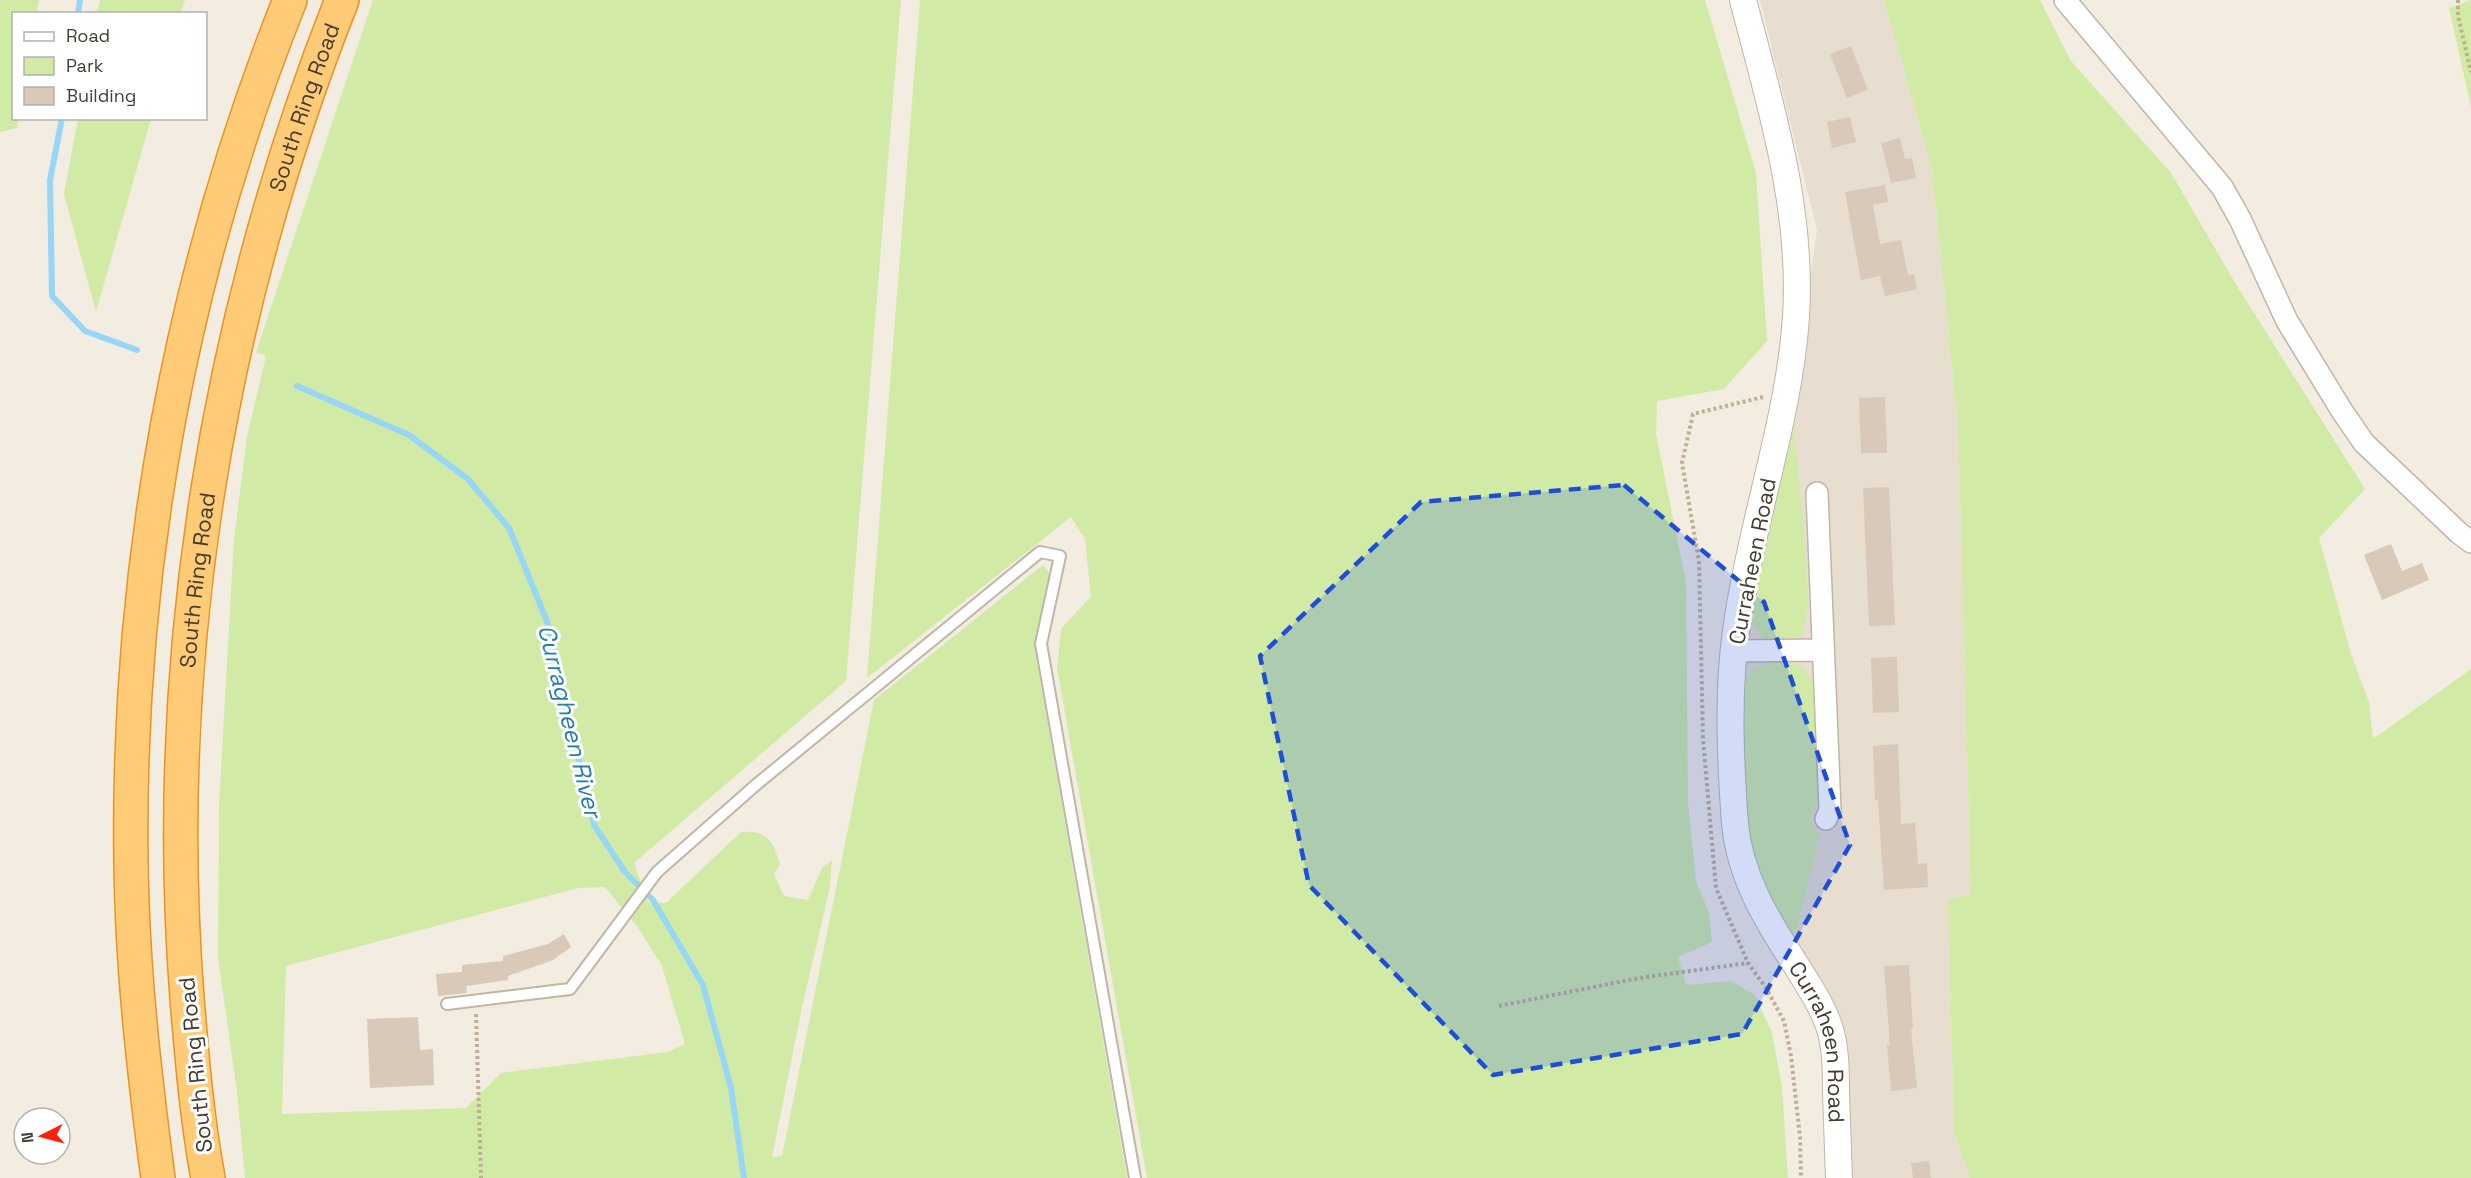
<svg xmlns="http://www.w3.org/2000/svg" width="2471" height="1178" font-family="'Space Grotesk',sans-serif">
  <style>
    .residential { fill: #e7decf }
    .green { fill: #d1eba6; fill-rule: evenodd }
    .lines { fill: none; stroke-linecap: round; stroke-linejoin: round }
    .stream { stroke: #97d6f5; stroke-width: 6 }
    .building { fill: #d8c9b9 }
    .service-casing { stroke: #c1b6a6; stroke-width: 14 }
    .minor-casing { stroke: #c1b6a6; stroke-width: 24 }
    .tertiary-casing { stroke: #c1b6a6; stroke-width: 28 }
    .trunk-casing { stroke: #e99325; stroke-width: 36 }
    .path { stroke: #c1ae94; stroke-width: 4; stroke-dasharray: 3 3; stroke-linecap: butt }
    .service { stroke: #fff; stroke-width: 10 }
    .minor { stroke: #fff; stroke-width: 21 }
    .tertiary { stroke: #fff; stroke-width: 26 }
    .trunk { stroke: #ffcb77; stroke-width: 33 }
    .marked { fill: #1d4ed8; fill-opacity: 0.2; stroke: #1d4ed8; stroke-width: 4.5; stroke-dasharray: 12 8; stroke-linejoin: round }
    .labels { text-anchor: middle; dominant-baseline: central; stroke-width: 6; stroke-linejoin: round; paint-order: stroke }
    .street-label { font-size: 22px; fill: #443c32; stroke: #fff }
    .water-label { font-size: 24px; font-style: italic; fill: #237daf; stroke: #fff }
  </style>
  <rect width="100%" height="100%" fill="#f2ece1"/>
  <path class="residential" d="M1760,0H1884L1932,169L1958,428L1971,896L1948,899L1954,1132L1970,1178H1852L1841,1016L1782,929L1739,712L1747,614L1792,409L1817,230Z"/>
  <path class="green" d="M0,0H39L37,13L14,14V118L18,119L17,128L0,132Z
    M100,0H185L181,13H97Z
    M373,0H901L846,681L634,863L648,902L666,903L741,832C768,830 772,841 780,864L774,874L784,896L808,900L822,868L832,860L830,887L802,1007L772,1157L782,1156L874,700L1043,565L1050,574L1036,641L1037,662L1127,1178H245L237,1092L218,958L219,805L234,539L247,437L266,356L256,352ZM605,887L637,926L662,966L685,1044L668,1052L501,1073L466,1108L282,1114L286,966L578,888Z
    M920,0H1705L1756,173L1767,341L1724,389L1657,401L1656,434L1686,582L1688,803L1696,881L1709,913L1712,942L1678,957L1686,985L1731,981L1755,995L1772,1033L1782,1087L1788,1178H1147L1057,668L1061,629L1091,596L1085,539L1071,517L867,678Z
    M1884,0H2040L2071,61L2171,173L2237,286L2365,489L2319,538L2351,654L2369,702L2373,739L2471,669V1178H1970L1954,1132L1948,899L1971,895L1958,428L1932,169Z
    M2471,0V107L2449,8Z
    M78,119H151L96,312L64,194Z
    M1792,409C1797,460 1803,511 1806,563C1807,587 1811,613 1801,636L1780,640L1765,639L1752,625L1747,614Z
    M1771,662L1798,664L1813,682L1819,799C1811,812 1808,818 1816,831L1820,832L1795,936L1782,929L1745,838L1742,684L1751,670Z"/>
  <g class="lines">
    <path class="stream" d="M78,14L80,0
      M62,118L50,180L52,296L85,331L137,350
      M297,386L409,435L468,479L509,528L548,624L594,825L625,872L653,900L703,985L731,1088L744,1178"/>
  </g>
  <path class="building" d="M1851,46L1868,90L1847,98L1830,54Z
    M1850,117L1856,142L1832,148L1827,122Z
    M1900,138L1905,159L1912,158L1916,178L1891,183L1881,143Z
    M1885,185L1888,202L1873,205L1880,244L1901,240L1908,275L1914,274L1917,289L1885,296L1880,276L1861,280L1845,192Z
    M1885,397L1887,453H1861L1859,398Z
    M1889,487L1895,625L1869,626L1863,488Z
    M2391,544L2402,571L2422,563L2429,580L2382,600L2364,555Z
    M1897,657L1899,712L1873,713L1871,658Z
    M1898,744L1901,824L1915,823L1918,864L1927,863L1928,887L1884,890L1878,800H1875L1873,746Z
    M564,934L571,947L553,960L508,976V980L466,986L467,993L438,996L436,974L462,972V965L503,961V956L548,944Z
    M1909,965L1913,1029H1911L1917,1088L1891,1091L1887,1045H1890L1884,966Z
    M418,1017L420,1050L433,1049L434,1085L370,1088L367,1019Z
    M1929,1161L1931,1178H1913L1911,1163Z"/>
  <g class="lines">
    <defs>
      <path id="service" d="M447,1004L570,989L657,872L757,784L1040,552L1060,556L1041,644L1135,1178"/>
      <path id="minor" d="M2065,0L2222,187L2240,219L2287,321L2342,411L2364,443L2459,533L2471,542
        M1817,493L1830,810L1826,819
        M1734,651L1823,650"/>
      <g id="tertiary">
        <path id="s1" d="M1743,0C1770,104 1803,208 1796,317C1789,419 1753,517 1738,617C1727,684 1730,756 1735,824C1740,876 1766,919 1794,962C1807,983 1821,1003 1829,1026C1836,1047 1836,1071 1836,1093C1837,1121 1838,1150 1839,1178"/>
      </g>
      <g id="trunk">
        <path d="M158,1178C144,1072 132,967 131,860C127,567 181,272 290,0"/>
        <path id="s2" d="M208,1178C197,1119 192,1058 187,998C161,660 217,315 342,0"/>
      </g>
    </defs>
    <use href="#service" class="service-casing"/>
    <use href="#minor" class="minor-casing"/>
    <use href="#tertiary" class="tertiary-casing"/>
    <use href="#trunk" class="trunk-casing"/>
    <path class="path" d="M2458,0V16L2471,72
      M1763,397L1693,414L1682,463L1699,561L1703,739L1716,888L1748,963L1766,988L1784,1021L1791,1056L1800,1137L1801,1178
      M1499,1006L1639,978L1748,963
      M476,1014L481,1178"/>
    <use href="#service" class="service"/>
    <use href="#minor" class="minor"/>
    <use href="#tertiary" class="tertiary"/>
    <use href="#trunk" class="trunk"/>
  </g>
  <path class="marked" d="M1624,485L1764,602L1850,845L1742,1034L1493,1075L1309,885L1260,656L1421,502Z"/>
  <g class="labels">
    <g class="street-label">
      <text stroke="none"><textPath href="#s2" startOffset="1086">South Ring Road</textPath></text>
      <text transform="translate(1752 561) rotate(-79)">Curraheen Road</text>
      <text stroke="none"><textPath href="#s2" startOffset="600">South Ring Road</textPath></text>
      <text stroke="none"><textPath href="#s1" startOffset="1074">Curraheen Road</textPath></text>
      <text transform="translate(195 1065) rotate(-96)">South Ring Road</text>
    </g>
    <g class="water-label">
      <text transform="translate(570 721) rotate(76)">Curragheen River</text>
    </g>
  </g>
  <rect x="12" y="12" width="195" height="108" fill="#ffffff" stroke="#b4b1ad" stroke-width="1.5"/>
  <rect x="24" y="32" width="30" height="9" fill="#ffffff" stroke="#b4b1ad" stroke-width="1.5"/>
  <text x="66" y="42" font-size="18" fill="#443c32">Road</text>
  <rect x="24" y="57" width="30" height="18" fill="#d1eba6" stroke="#b4b1ad" stroke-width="1.5"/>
  <text x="66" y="72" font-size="18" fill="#443c32">Park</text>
  <rect x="24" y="87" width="30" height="18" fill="#d8c9b9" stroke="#b4b1ad" stroke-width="1.5"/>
  <text x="66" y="102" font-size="18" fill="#443c32">Building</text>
  <g transform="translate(42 1136) rotate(264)"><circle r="28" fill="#ffffff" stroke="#b4b1ad" stroke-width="1.5"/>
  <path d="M0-4.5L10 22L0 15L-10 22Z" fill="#ff1f0c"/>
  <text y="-9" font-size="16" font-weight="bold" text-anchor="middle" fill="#443c32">N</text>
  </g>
</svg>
